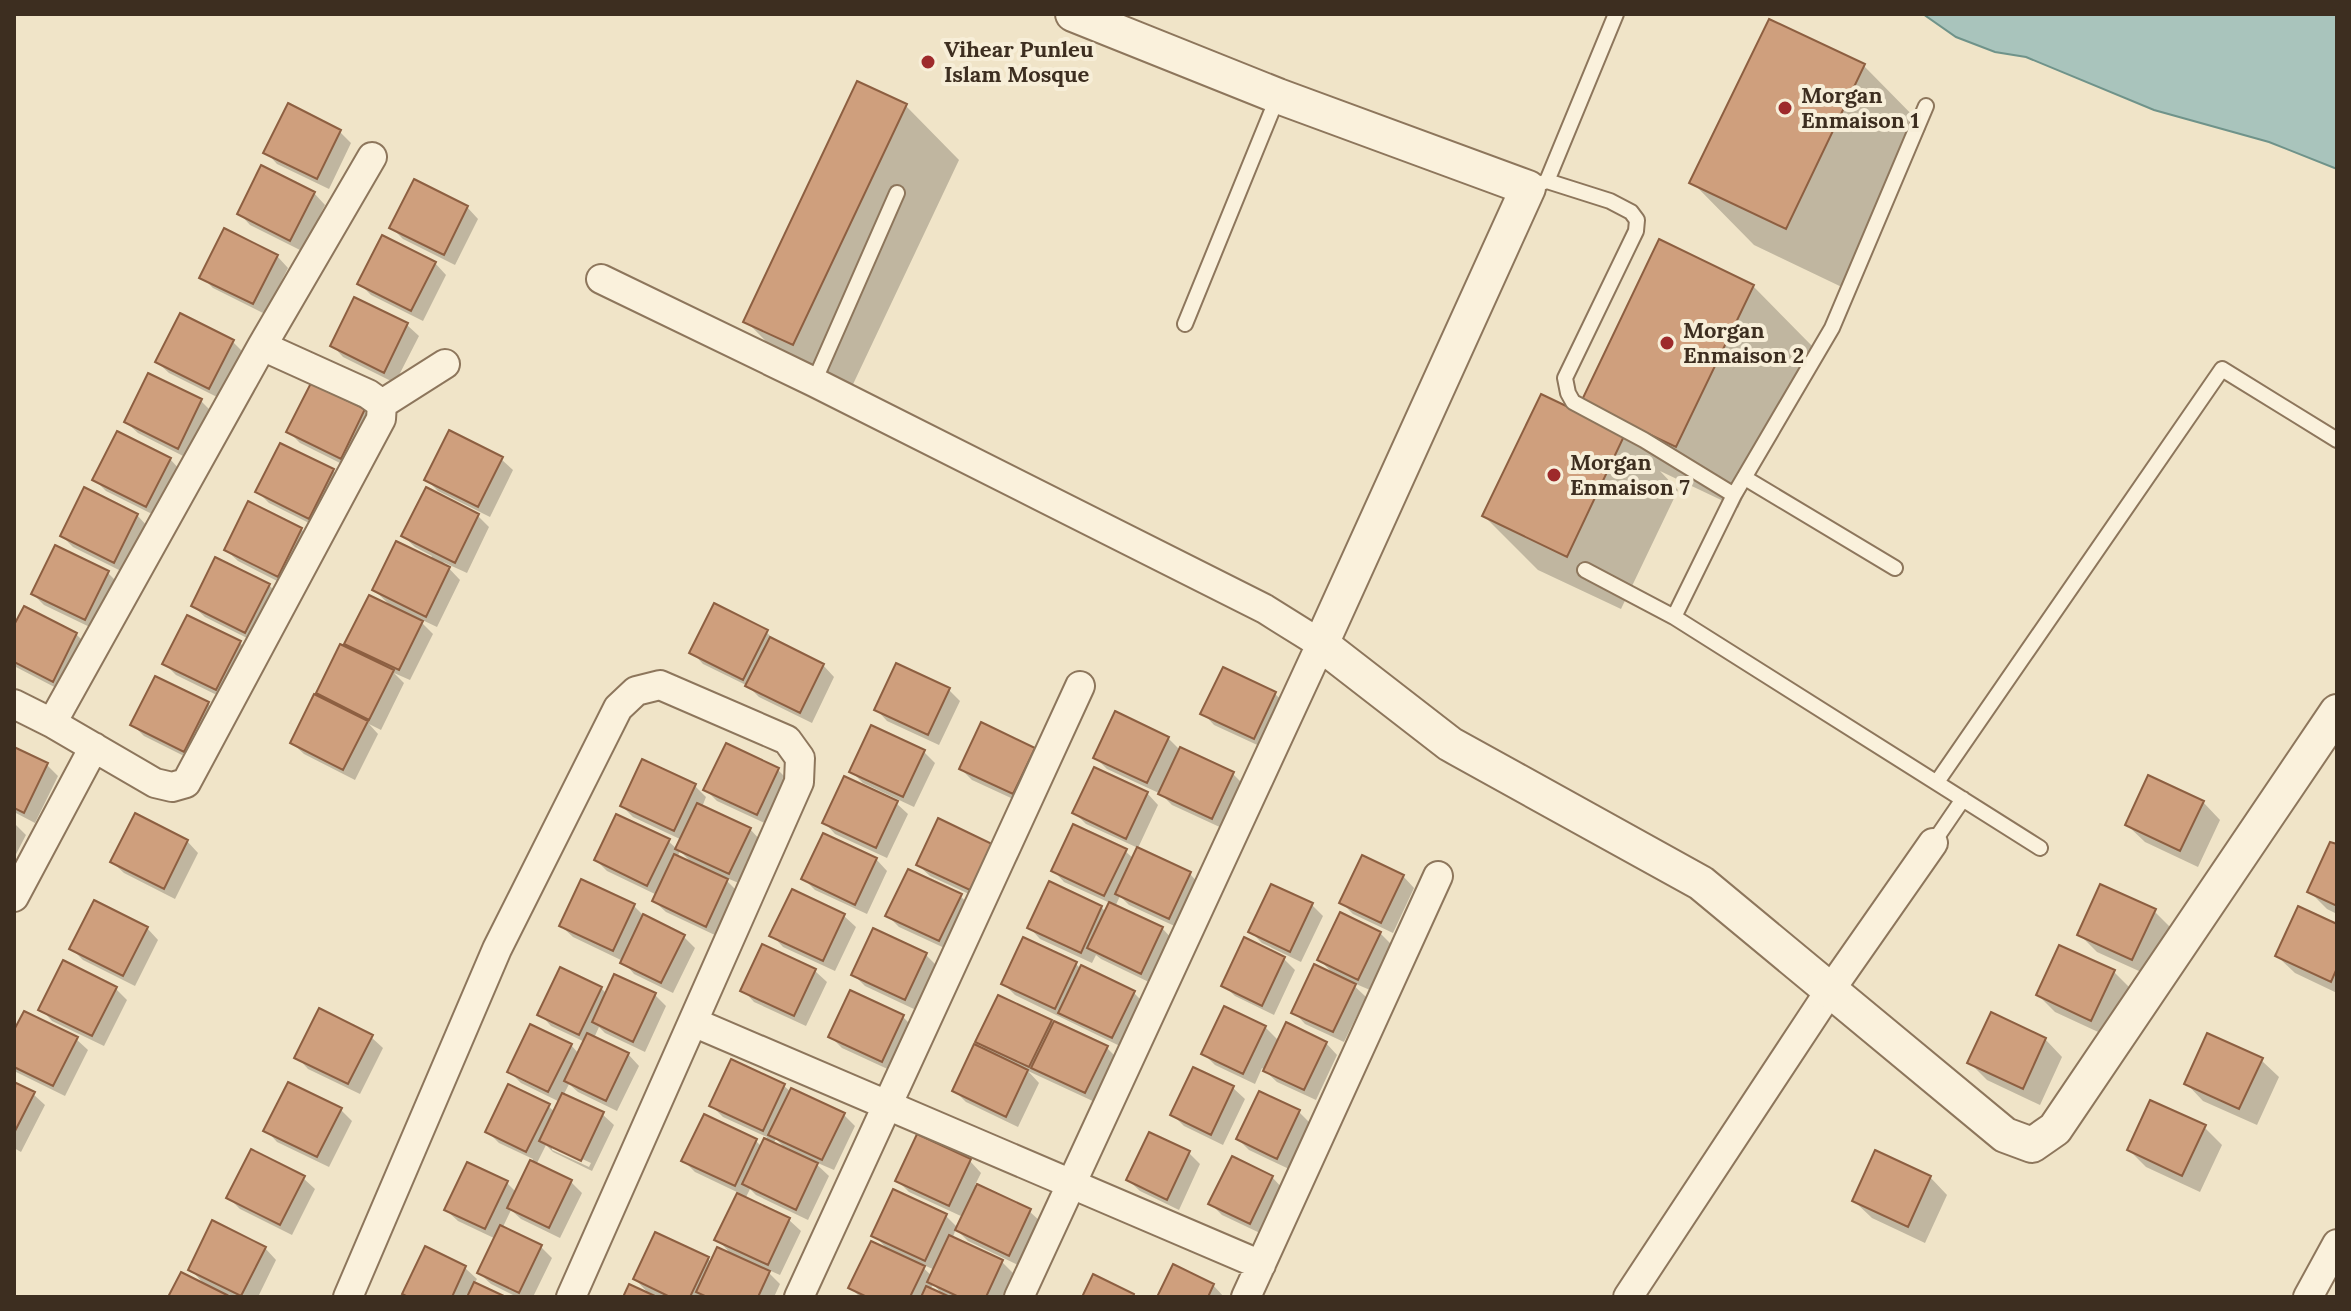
<svg xmlns="http://www.w3.org/2000/svg" width="2351" height="1311" font-family="Lora,serif">
  <style>
    .water { fill: #a9c4bc; stroke: #6f938a; stroke-width: 2 }
    .shadow { fill: #0003; fill-rule: evenodd }
    .building { fill: #cf9f7d; stroke: #8d5f41; stroke-width: 2 }
    .lines { fill: none; stroke-linecap: round; stroke-linejoin: round }
    .service-casing { stroke: #8d765c; stroke-width: 18 }
    .minor-casing { stroke: #8d765c; stroke-width: 32 }
    .tertiary-casing { stroke: #8d765c; stroke-width: 38 }
    .service { stroke: #faf1dc; stroke-width: 14 }
    .minor { stroke: #faf1dc; stroke-width: 28 }
    .tertiary { stroke: #faf1dc; stroke-width: 34 }
    .poi-dot { fill: #9e2a2b; stroke: #f7eed8; stroke-width: 3 }
    .labels { text-anchor: middle; dominant-baseline: central; stroke-width: 8; stroke-linejoin: round; paint-order: stroke }
    .poi-label { font-size: 22px; font-weight: bold; fill: #3d2e20; stroke: #f7eed8; text-anchor: start }
  </style>
  <rect width="100%" height="100%" fill="#f0e4c8"/>
  <path class="water" d="M1923,14H2337V169L2269,142L2154,110L2026,57L1995,52L1956,37Z"/>
  <path class="shadow" d="M1770,21L1864,66L1926,129L1848,290L1754,245L1692,182Z
    M906,106L959,160L847,397L799,375L746,321Z
    M340,132L351,143L329,189L277,164L266,152Z
    M314,193L325,205L302,251L250,225L239,213Z
    M467,207L478,219L455,265L403,239L392,228Z
    M277,256L288,268L265,314L213,288L202,277Z
    M435,263L446,275L423,321L371,295L360,284Z
    M1753,286L1815,349L1738,508L1660,471L1678,490L1621,609L1538,570L1484,516L1610,429Z
    M355,299L407,325L419,336L395,383L343,357L332,345Z
    M232,341L244,353L221,399L169,373L157,362Z
    M312,386L364,411L375,422L352,469L300,443L289,432Z
    M201,401L212,412L189,459L138,433L126,422Z
    M170,459L181,471L158,517L106,491L95,480Z
    M501,459L513,470L490,517L438,491L427,480Z
    M333,471L344,482L321,529L269,503L258,492Z
    M137,515L148,527L125,573L73,547L62,536Z
    M478,516L489,527L467,573L443,562L460,580L437,627L416,617L433,634L410,680L394,673L404,683L381,730L369,724L378,734L355,780L304,754L292,743L328,702L318,693L356,653L347,643L392,607L374,590L430,559L432,556L415,547L403,536Z
    M301,529L312,541L289,587L238,561L226,550Z
    M108,573L119,584L96,630L44,605L33,594Z
    M269,585L280,597L257,643L205,617L193,606Z
    M14,629L76,634L88,646L64,692L14,666Z
    M766,632L778,643L823,665L834,677L812,723L759,697L748,686L703,664L692,652Z
    M240,643L251,654L227,700L176,675L164,663Z
    M1223,669L1275,694L1287,705L1266,749L1214,725L1203,713Z
    M949,690L960,701L939,745L887,721L876,709Z
    M208,704L219,715L196,762L144,736L133,725Z
    M1168,738L1181,751L1233,774L1244,785L1224,829L1172,805L1161,794L1107,769L1096,758Z
    M727,746L778,770L790,782L769,825L717,801L706,790Z
    M14,749L47,765L58,776L35,823L14,812Z
    M1033,749L1045,761L1024,804L972,780L961,769Z
    M924,752L935,763L914,807L863,783L851,771Z
    M695,786L706,797L702,807L750,829L761,841L741,884L722,876L738,892L717,936L666,912L654,901L657,895L607,871L596,860L668,841L677,849L682,840L633,817L622,806ZM680,851L694,865L677,858Z
    M1147,793L1158,805L1138,848L1086,824L1075,813Z
    M2203,802L2220,820L2198,867L2145,842L2127,825Z
    M896,803L908,814L887,858L835,834L824,822Z
    M14,823L26,835L14,858Z
    M187,841L198,853L175,899L124,873L112,862Z
    M991,845L982,900L930,876L918,865Z
    M2337,847V914L2327,909L2310,892Z
    M1138,850L1190,874L1201,886L1181,929L1129,905L1120,896L1115,907L1162,928L1173,940L1153,984L1101,959L1096,955L1092,963L1040,939L1029,927L1101,907L1106,912L1110,903L1064,882L1053,870L1125,851L1134,859Z
    M876,859L887,871L867,914L815,890L804,879Z
    M1403,876L1414,888L1393,933L1353,914L1342,903Z
    M792,891L844,916L856,927L835,971L783,947L772,935Z
    M960,896L972,907L951,951L899,927L888,916Z
    M1312,905L1323,916L1301,962L1262,943L1251,932Z
    M634,906L646,918L683,936L695,948L673,993L634,974L623,961L573,937L561,926Z
    M2154,911L2172,929L2150,976L2097,952L2079,934Z
    M2337,926V993L2295,973L2277,956Z
    M147,928L158,940L135,986L83,960L72,949Z
    M1380,933L1392,945L1370,990L1349,981L1366,997L1344,1042L1305,1024L1294,1012L1336,977L1319,959Z
    M763,947L815,971L827,982L806,1026L754,1002L743,990Z
    M926,955L937,966L916,1010L865,986L853,974Z
    M1284,959L1295,970L1274,1015L1235,996L1223,985Z
    M1076,964L1081,969L1133,992L1145,1004L1124,1048L1015,995L1003,983Z
    M2114,972L2131,989L2109,1037L2055,1012L2038,995Z
    M601,988L607,994L655,995L666,1006L645,1052L605,1033L599,1027L594,1038L628,1054L639,1066L617,1111L578,1092L569,1084L563,1096L602,1114L614,1125L592,1171L553,1152L546,1145L536,1165L570,1181L582,1193L560,1238L521,1219L511,1210L502,1229L540,1246L552,1258L533,1297H517L491,1284L479,1273L496,1239L458,1221L446,1210L468,1164L507,1183L517,1193L533,1159L499,1143L488,1132L548,1106L555,1112L560,1102L521,1083L510,1072L571,1045L579,1054L585,1042L551,1026L540,1014ZM552,1145L591,1163L589,1167L552,1150Z
    M116,989L127,1000L104,1046L52,1021L41,1009Z
    M903,1017L914,1028L894,1072L842,1048L830,1036Z
    M1050,1022L1107,1048L1118,1059L1097,1103L1028,1071L1039,1083L1018,1127L966,1102L955,1091L989,1053L978,1042Z
    M1265,1027L1279,1041L1326,1043L1337,1055L1316,1100L1277,1082L1262,1068L1255,1084L1215,1065L1204,1054Z
    M14,1034L76,1039L88,1050L65,1096L14,1071Z
    M371,1037L383,1048L360,1094L308,1069L297,1057Z
    M2045,1039L2062,1057L2040,1105L1987,1080L1970,1063Z
    M2261,1060L2279,1077L2257,1125L2203,1101L2186,1083Z
    M1194,1069L1233,1088L1245,1099L1223,1145L1184,1126L1172,1114Z
    M14,1084L33,1094L45,1105L21,1152L14,1148Z
    M784,1086L791,1092L843,1114L855,1126L834,1170L813,1161L829,1176L808,1220L756,1195L750,1189L745,1199L789,1220L801,1231L780,1275L764,1268L780,1284L774,1297H652L635,1279L708,1259L712,1263L733,1256L717,1239L739,1193L695,1172L684,1161L704,1117L756,1141L762,1147L767,1137L723,1117L712,1106ZM776,1139L786,1149L773,1144Z
    M341,1110L352,1121L329,1167L277,1142L266,1130Z
    M1299,1112L1310,1123L1289,1169L1249,1150L1238,1139Z
    M2204,1127L2222,1145L2200,1192L2146,1167L2129,1150Z
    M1189,1153L1200,1164L1179,1210L1140,1191L1128,1180Z
    M970,1161L981,1173L975,1185L1029,1211L1041,1222L1020,1266L968,1241L956,1229L952,1239L1002,1262L1013,1273L1002,1297H860L851,1288L890,1252L874,1235L894,1192L946,1216L958,1228L963,1217L909,1192L897,1180ZM919,1263L935,1270L932,1276L919,1264ZM933,1284L944,1296L931,1288Z
    M1272,1177L1283,1189L1262,1234L1222,1215L1211,1204Z
    M1930,1177L1947,1195L1925,1243L1872,1218L1854,1201Z
    M303,1178L315,1189L292,1235L240,1209L229,1198Z
    M265,1248L276,1260L258,1297H234L228,1294L230,1297H171L207,1287L190,1269Z
    M465,1268L477,1279L474,1284L502,1297H408L404,1294Z
    M1213,1285L1224,1297H1159Z"/>
  <path class="building" d="M1769,19L1865,64L1786,229L1689,183Z
    M857,81L907,104L793,345L743,322Z
    M288,103L341,130L317,179L263,153Z
    M261,165L315,192L290,241L237,214Z
    M414,179L468,206L444,255L389,228Z
    M224,228L278,255L253,304L199,278Z
    M382,235L436,262L411,311L357,284Z
    M1659,239L1754,285L1676,447L1581,402Z
    M354,297L408,323L384,373L330,346Z
    M180,313L234,340L209,389L155,362Z
    M148,373L202,399L178,449L124,422Z
    M311,383L365,409L341,459L286,432Z
    M1541,394L1625,434L1567,557L1482,516Z
    M449,430L503,457L478,507L424,480Z
    M117,431L171,458L146,507L92,480Z
    M280,443L334,469L309,519L255,492Z
    M84,487L138,514L114,563L60,536Z
    M426,487L479,514L455,563L401,536Z
    M248,501L302,528L278,577L224,550Z
    M396,541L450,567L426,617L372,590Z
    M55,545L109,571L85,620L31,594Z
    M215,557L270,584L245,633L191,606Z
    M369,595L423,621L399,670L344,644Z
    M714,603L768,630L743,680L689,653Z
    M24,606L77,633L53,682L14,662V625Z
    M187,615L241,641L216,690L162,664Z
    M770,637L824,664L800,713L745,686Z
    M340,644L394,670L369,720L316,693Z
    M896,663L950,688L928,735L874,710Z
    M1223,667L1276,692L1254,739L1200,714Z
    M155,676L209,702L184,752L130,725Z
    M314,694L368,721L343,770L290,743Z
    M1115,711L1169,737L1147,783L1093,758Z
    M981,722L1035,748L1013,794L959,769Z
    M871,725L925,750L903,797L849,772Z
    M726,743L779,768L757,815L703,790Z
    M14,747L48,763L24,813L14,808Z
    M1180,747L1234,772L1212,819L1158,794Z
    M642,759L696,784L674,831L620,806Z
    M1094,767L1148,792L1126,839L1072,813Z
    M2148,775L2204,801L2180,851L2125,825Z
    M844,776L898,801L876,848L822,823Z
    M697,803L751,828L729,874L675,849Z
    M135,813L188,840L164,889L110,862Z
    M616,814L670,839L647,886L594,860Z
    M938,818L992,844L970,890L916,865Z
    M1073,824L1127,849L1104,896L1051,871Z
    M823,833L877,858L855,905L801,879Z
    M2330,842L2337,844V906L2307,892Z
    M1137,847L1191,872L1169,919L1115,894Z
    M674,854L728,879L706,927L652,901Z
    M1362,855L1404,875L1381,923L1339,903Z
    M908,869L962,894L939,941L885,916Z
    M581,879L635,904L613,951L559,926Z
    M1049,881L1102,906L1081,953L1027,928Z
    M1271,884L1313,903L1290,952L1248,932Z
    M2100,884L2156,909L2132,960L2077,935Z
    M792,889L845,914L823,961L769,936Z
    M94,900L148,927L123,976L69,949Z
    M1109,902L1163,927L1141,974L1087,948Z
    M2298,906L2337,924V968L2331,982L2275,956Z
    M1340,912L1381,932L1358,980L1317,960Z
    M643,914L685,935L661,983L620,963Z
    M873,928L927,953L905,1000L851,975Z
    M1023,937L1077,962L1055,1009L1001,984Z
    M1244,937L1285,957L1262,1006L1221,986Z
    M762,944L816,969L794,1016L740,991Z
    M2059,945L2115,970L2091,1021L2036,995Z
    M63,960L117,987L92,1036L38,1010Z
    M1314,964L1356,984L1333,1032L1291,1013Z
    M1081,965L1135,991L1112,1038L1058,1013Z
    M560,967L602,987L579,1035L537,1015Z
    M614,974L656,993L633,1042L592,1022Z
    M850,990L904,1015L882,1062L828,1037Z
    M998,995L1052,1020L1029,1067L975,1042Z
    M1224,1006L1266,1026L1243,1074L1201,1054Z
    M319,1008L373,1035L348,1084L294,1058Z
    M24,1011L78,1037L53,1086L14,1067V1030Z
    M1991,1012L2046,1038L2023,1089L1967,1063Z
    M1054,1021L1108,1046L1085,1093L1031,1068Z
    M1286,1022L1327,1042L1304,1090L1263,1071Z
    M530,1024L572,1044L548,1092L507,1072Z
    M587,1033L629,1053L606,1101L564,1081Z
    M2207,1033L2263,1058L2239,1109L2184,1084Z
    M974,1044L1028,1070L1006,1117L952,1091Z
    M731,1059L785,1084L763,1131L709,1106Z
    M1193,1067L1234,1086L1211,1135L1170,1115Z
    M14,1082L35,1092L14,1133Z
    M288,1082L342,1108L317,1157L263,1131Z
    M508,1084L550,1104L526,1152L485,1132Z
    M791,1088L845,1113L822,1160L768,1135Z
    M1259,1091L1300,1110L1277,1159L1236,1139Z
    M562,1093L604,1112L581,1161L539,1141Z
    M2150,1100L2206,1125L2182,1176L2127,1150Z
    M704,1114L757,1139L735,1186L681,1161Z
    M1149,1132L1190,1151L1167,1200L1126,1180Z
    M917,1134L971,1159L949,1206L895,1181Z
    M764,1138L818,1163L796,1210L742,1184Z
    M251,1149L305,1176L280,1225L226,1198Z
    M1875,1150L1931,1176L1908,1227L1852,1201Z
    M1232,1156L1273,1176L1250,1224L1208,1204Z
    M530,1160L572,1180L549,1228L507,1208Z
    M467,1162L508,1181L485,1229L444,1210Z
    M977,1184L1031,1209L1009,1256L955,1230Z
    M893,1189L947,1214L925,1261L871,1236Z
    M737,1193L790,1218L768,1265L714,1240Z
    M212,1220L266,1247L241,1296L188,1270Z
    M500,1225L542,1245L519,1293L477,1273Z
    M655,1232L709,1257L690,1297H670L633,1279Z
    M949,1235L1003,1260L986,1297H959L927,1282Z
    M871,1241L925,1266L910,1297H867L848,1288Z
    M425,1246L466,1266L452,1297H408L402,1294Z
    M717,1247L770,1271L758,1297H707L696,1292Z
    M1173,1264L1214,1284L1208,1297H1157Z
    M181,1272L231,1297H168Z
    M1093,1274L1134,1294L1133,1297H1082Z
    M474,1282L506,1297H467Z
    M629,1284L657,1297H623Z
    M926,1286L950,1297H921Z"/>
  <g class="lines">
    <defs>
      <path id="service" d="M1547,181L1616,14
        M1528,188L1547,181L1610,201L1631,212L1637,220L1636,231L1565,378L1568,393L1573,402L1644,440L1734,495
        M1185,324L1278,96
        M814,382L897,193
        M1745,478L1895,568
        M1585,570L1674,617L2040,848
        M1674,617L1734,495L1832,328L1926,106
        M1937,782L2222,369L2337,440
        M1933,843L1963,799"/>
      <path id="minor" d="M601,279L814,382L1265,609L1321,644L1019,1297
        M382,404L445,364
        M14,704L52,723L155,783L172,787L186,783L381,419L382,404L368,394L262,346
        M52,723L262,346L372,157
        M14,897L94,747
        M693,1022L1261,1265
        M348,1297L497,949L618,708L636,691L660,685L787,740L800,758L799,782L571,1297
        M799,1297L1080,686
        M1246,1297L1438,876
        M1628,1297L1831,989L1933,843
        M2308,1297L2337,1244"/>
      <path id="tertiary" d="M1073,14L1278,96L1528,188L1321,644L1450,744L1701,883L2005,1135L2032,1145L2055,1129L2337,712"/>
    </defs>
    <use href="#service" class="service-casing"/>
    <use href="#minor" class="minor-casing"/>
    <use href="#tertiary" class="tertiary-casing"/>
    <use href="#service" class="service"/>
    <use href="#minor" class="minor"/>
    <use href="#tertiary" class="tertiary"/>
  </g>
  <g class="poi-dot">
    <circle cx="928" cy="62" r="8"/>
    <circle cx="1785" cy="108" r="8"/>
    <circle cx="1667" cy="343" r="8"/>
    <circle cx="1554" cy="475" r="8"/>
  </g>
  <g class="labels">
    <g class="poi-label">
      <text x="944" y="49">Vihear Punleu<tspan x="944" dy="25">Islam Mosque</tspan></text>
      <text x="1801" y="95">Morgan<tspan x="1801" dy="25">Enmaison 1</tspan></text>
      <text x="1683" y="330">Morgan<tspan x="1683" dy="25">Enmaison 2</tspan></text>
      <text x="1570" y="462">Morgan<tspan x="1570" dy="25">Enmaison 7</tspan></text>
    </g>
  </g>
  <rect width="2351" height="1311" fill="none" stroke="#3d2e20" stroke-width="32"/>
</svg>
